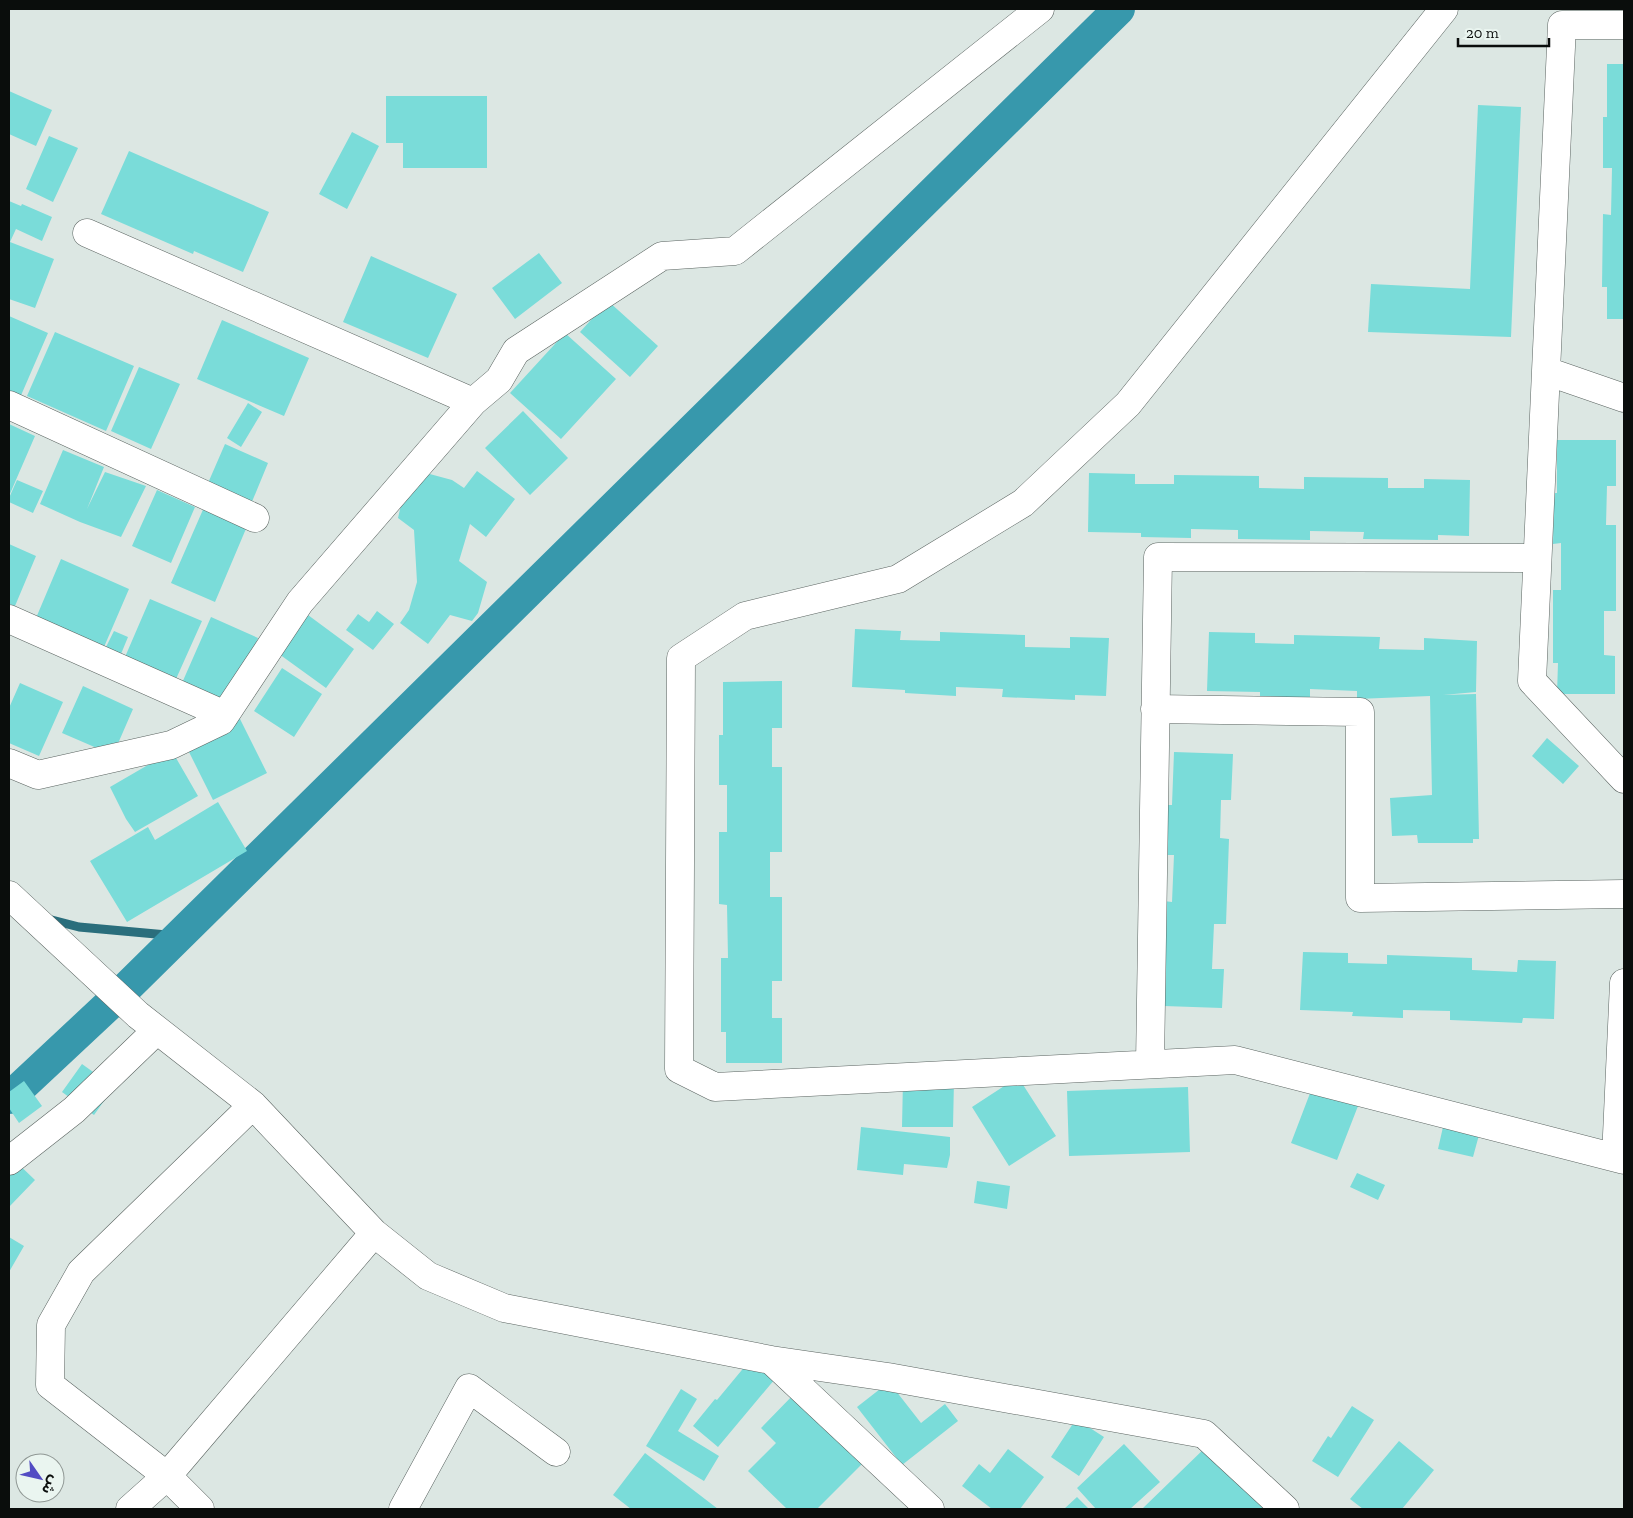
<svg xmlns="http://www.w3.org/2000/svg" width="1633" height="1518" font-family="'Zilla Slab','Noto Sans Arabic',serif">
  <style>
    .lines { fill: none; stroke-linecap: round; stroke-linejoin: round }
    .stream { stroke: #2a6e7c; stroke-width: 9 }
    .canal { stroke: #3798ac; stroke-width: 32 }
    .building { fill: #7adcd9 }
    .street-casing { stroke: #5b6461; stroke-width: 29 }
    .street { stroke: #fff; stroke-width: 28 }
  </style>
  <rect width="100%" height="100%" fill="#dce7e3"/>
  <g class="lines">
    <path class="stream" d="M48,919L79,927L178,936"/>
    <path class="canal" d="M9,1098L115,999L1119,9"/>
  </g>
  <path class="building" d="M1607,64H1624V319H1607V287H1602L1603,214L1611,215L1612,168H1603V117H1607Z
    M9,91L52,110L36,146L9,134Z
    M386,96H487V168H403V143H386Z
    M1478,105L1521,107L1511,337L1368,332L1371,284L1470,289Z
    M352,132L379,146L347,209L319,194Z
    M49,136L78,148L53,202L26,189Z
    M129,151L269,212L243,272L194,251L193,254L101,214Z
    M9,201L21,206L22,204L52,217L42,241L16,229L10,242L54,259L35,308L9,299Z
    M539,253L562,283L515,319L492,288Z
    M371,256L457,294L428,358L343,322Z
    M608,301L658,346L630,377L580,332Z
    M9,316L48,333L19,400L9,396Z
    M222,320L309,358L284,416L197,379Z
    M55,332L134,366L106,431L27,396Z
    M565,333L616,379L561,439L510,393Z
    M139,367L180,384L151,449L111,431Z
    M248,403L262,412L241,447L227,438Z
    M523,411L568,458L530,495L485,448Z
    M9,424L35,436L9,496Z
    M1557,440H1616V486H1607L1606,525H1616V611H1604V655L1615,656V694H1557L1558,663H1553V590H1561V543L1553,544L1554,493H1557Z
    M225,444L268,463L249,509L205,490Z
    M63,450L104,467L87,509L105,472L146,486L121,537L80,522L40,504Z
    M477,471L515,499L486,537L470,524L459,561L487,582L478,613L472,621L450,615L428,644L400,623L409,610L417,582L414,530L398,518L401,505L426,473L452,480L464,488Z
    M1089,473L1135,474V484H1174V475L1259,476V488L1304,489V477L1388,478V488H1424V479L1470,480L1469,536L1438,535V540L1363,539L1364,532L1310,531V540L1238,539V530L1191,529V538L1141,537V533L1088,532Z
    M17,480L43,491L33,513L9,502V498Z
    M157,490L195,507L171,563L132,546Z
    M205,505L248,524L215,602L171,583Z
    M9,544L36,556L15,606L9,604Z
    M61,559L129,589L104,647L36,618Z
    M150,599L202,621L176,679L125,657Z
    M377,611L394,624L373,650L346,630L358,614L369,622Z
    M308,615L354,649L326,688L279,654Z
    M211,617L258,638L230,703L182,683Z
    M855,629L901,631L900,640L940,641V632L1025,635V647L1070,648V637L1109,638L1106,696L1075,695V700L1002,697L1003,689L956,687V696L905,693V690L852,687Z
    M114,631L128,637L121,654L106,647Z
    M1209,632L1255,633V643L1294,644V635L1380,637L1379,649L1424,650V638L1477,641L1476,692L1443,695L1476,694L1479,839H1473V843H1418L1417,835L1392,836L1390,798L1432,795L1430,696L1357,699V691L1310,689V698L1260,696V692L1207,691Z
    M282,668L322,694L294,737L254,711Z
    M782,681V728H772V767H782V852H770V897H782V981H772V1018H782V1063H726V1032H721V958H728L727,905L719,904V832H727V785H719V735H723V682Z
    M20,683L63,702L39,756L9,743V708Z
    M83,686L133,709L113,755L62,733Z
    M239,717L267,773L213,800L185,744Z
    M1547,738L1579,766L1563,784L1532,756Z
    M172,751L198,796L135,832L126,819L110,787Z
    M1174,752L1233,754L1231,800H1221L1220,838L1229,839L1226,924H1214L1212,969H1224L1222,1008L1164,1006L1166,974H1161L1164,901L1172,902L1174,855H1166L1168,805H1172Z
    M218,802L247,851L127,922L90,861L148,827L155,840Z
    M1303,952L1348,953V963L1387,964V955L1472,958V970L1517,972L1518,960L1556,961L1554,1019L1523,1018L1522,1023L1450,1020V1011L1403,1010V1018L1352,1016L1353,1012L1300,1010Z
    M82,1064L114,1087L94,1115L62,1092Z
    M1018,1077L1056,1136L1009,1166L972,1107Z
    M903,1080H954L953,1127H902Z
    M24,1081L42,1106L19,1123L9,1108V1092Z
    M1188,1087L1190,1152L1069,1156L1067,1091Z
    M1312,1088L1358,1106L1337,1160L1291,1143Z
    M861,1127L950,1137V1155L947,1168L904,1164L903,1175L857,1170Z
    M1443,1127L1479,1135L1473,1157L1438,1149Z
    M10,1156L35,1180L9,1207V1157Z
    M1357,1173L1385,1185L1378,1200L1350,1187Z
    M977,1181L1010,1186L1007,1209L974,1203Z
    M9,1237L24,1246L9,1272Z
    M751,1359L775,1379L718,1447L693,1426L715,1399L717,1400Z
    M889,1382L921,1423L945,1404L958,1421L902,1465L857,1407Z
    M681,1389L697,1399L678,1431L719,1456L704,1481L646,1446Z
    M796,1392L865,1461L817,1509H787L748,1471L776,1443L761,1428Z
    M1352,1406L1374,1420L1338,1477L1312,1461L1328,1436L1331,1438Z
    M1076,1419L1104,1437L1079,1476L1051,1457Z
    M1399,1441L1434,1470L1402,1509H1363L1350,1499Z
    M1124,1444L1160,1482L1130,1509H1096L1077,1488Z
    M1209,1444L1271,1509H1142Z
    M1008,1449L1044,1477L1020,1509H992L962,1486L979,1464L990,1473Z
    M645,1453L718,1509H631L613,1495Z
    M1077,1497L1089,1509H1064Z"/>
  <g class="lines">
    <defs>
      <path id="street" d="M1444,9L1128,404L1023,503L898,579L745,616L681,658L679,1069L715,1087L1235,1060L1624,1160
        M1624,25H1562L1546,371L1624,398
        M87,233L473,402
        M1546,371L1532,681L1624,779
        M9,405L255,518
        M9,619L225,715
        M1155,709L1360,712V898L1624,894
        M9,763L38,775L171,745L221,721L300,602L473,402L499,380L516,351L662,256L735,251L1040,9
        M9,895L138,1015L253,1105L374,1233L428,1276L504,1308L771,1360L888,1377L1204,1434L1285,1509
        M1150,1064L1158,557L1537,558
        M1616,1157L1624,983
        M9,1161L74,1110L157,1030
        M771,1360L930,1509
        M130,1509L167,1476L374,1233
        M200,1509L167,1476L50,1385L51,1325L81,1272L253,1105
        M403,1509L469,1388L556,1452"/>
    </defs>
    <use href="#street" class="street-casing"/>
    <use href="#street" class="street"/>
  </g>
  <rect width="1633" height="1518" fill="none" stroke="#0a0d0c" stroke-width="20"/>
  <g transform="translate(40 1478) rotate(124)"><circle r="24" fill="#eaf5f0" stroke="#909895"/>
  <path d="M0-4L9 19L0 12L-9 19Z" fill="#534cc3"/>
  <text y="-8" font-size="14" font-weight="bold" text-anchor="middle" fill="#0a0d0c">ش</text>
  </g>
  <path d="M1458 38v8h91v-8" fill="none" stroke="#0a0d0c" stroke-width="2.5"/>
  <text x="1466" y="38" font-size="15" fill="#0a0d0c" stroke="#eaf5f0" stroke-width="4" paint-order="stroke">20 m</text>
</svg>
